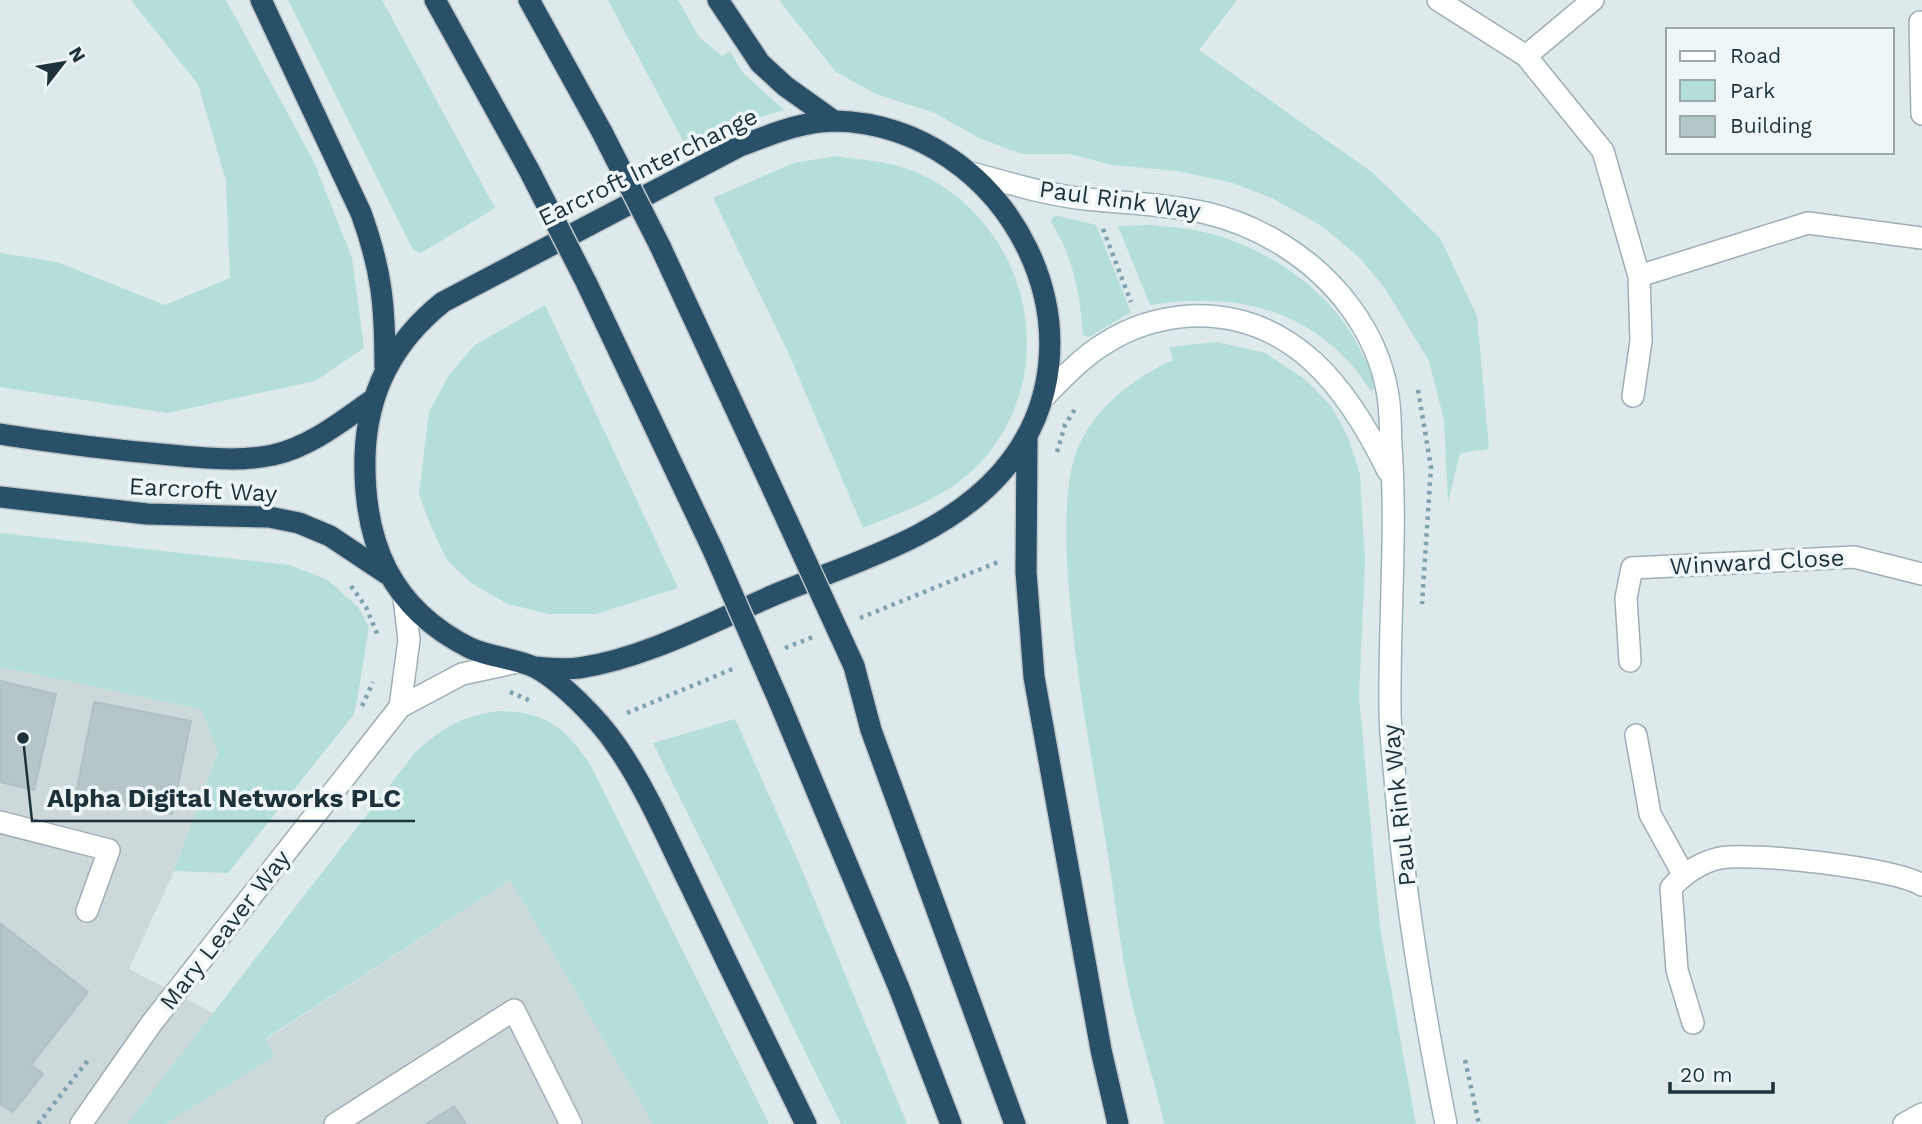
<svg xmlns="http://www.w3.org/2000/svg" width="1922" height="1124" font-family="'Work Sans',sans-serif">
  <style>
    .built { fill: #ccd8da }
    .green { fill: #b4ded8 }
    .building { fill: #b6c5c8; stroke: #afc1c5; stroke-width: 2 }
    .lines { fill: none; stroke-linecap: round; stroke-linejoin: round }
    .lane-casing { stroke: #a0aeb3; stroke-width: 24 }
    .street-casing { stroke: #a0aeb3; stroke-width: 24 }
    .secondary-casing { stroke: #9eb3ba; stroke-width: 24 }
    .highway-casing { stroke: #c0c6c8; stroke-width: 24 }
    .path { stroke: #7ba2b1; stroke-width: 4.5; stroke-dasharray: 3.5 5; stroke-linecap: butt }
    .lane { stroke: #fff; stroke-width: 21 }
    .street { stroke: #fff; stroke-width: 21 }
    .secondary { stroke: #fff; stroke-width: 21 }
    .highway { stroke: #285069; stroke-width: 21 }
    .highway-bridge-casing { stroke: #c0c6c8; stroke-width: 24; stroke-linecap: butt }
    .highway-bridge { stroke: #285069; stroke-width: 21 }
    .labels { text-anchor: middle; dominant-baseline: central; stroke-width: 7; stroke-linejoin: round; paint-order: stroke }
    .street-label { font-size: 24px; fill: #1e323b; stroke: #eef6f7 }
    .leader { fill: none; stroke: #1e323b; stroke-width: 2.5 }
    .callout-dot { fill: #1e323b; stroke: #eef6f7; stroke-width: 2.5 }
    .callout-label { font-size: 26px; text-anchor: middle; font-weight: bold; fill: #1e323b; stroke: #eef6f7; stroke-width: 7; stroke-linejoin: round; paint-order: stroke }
  </style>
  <rect width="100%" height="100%" fill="#dde9eb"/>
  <path class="built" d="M0,667L201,709L218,751L174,871L129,969L265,1040L510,880L653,1124H0Z"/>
  <path class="green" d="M131,0H226L314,162L352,258L364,348L315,381L167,413L0,387V253L57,262L165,305L230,278L226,181L198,84Z
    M288,0H382L495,208L421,253L413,250Z
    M608,0H678L699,37L722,56L730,51L743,73L784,110L755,119L689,152Z
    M779,0H1237L1199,50L1373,173L1440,238L1477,316L1489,449L1460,453L1448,503L1444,420L1429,361L1386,290L1361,259L1322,226L1272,198L1233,183L1178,171L1112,165L1070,154H1022L979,138L935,113L876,94L836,72Z
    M835,156C860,160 889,161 913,171C1029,219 1066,372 979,464C948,497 904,511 863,528L788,352L713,198L794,163Z
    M1058,216L1096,225L1131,312L1089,337L1083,335C1080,295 1073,255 1051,222L1053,217Z
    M1151,225C1168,227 1187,228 1204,232C1257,244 1316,281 1347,327C1359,345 1368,365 1377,384L1371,391C1319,310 1239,291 1150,305L1118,226Z
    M545,305L678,588L596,614H549L508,604L471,583L447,560L431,526L419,494L429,412L449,375L475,345Z
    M1217,342L1265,353L1306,380L1331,406L1348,437L1360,474L1365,562L1359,696L1380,928L1416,1124H1164C1156,1084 1142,1045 1133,1006C1120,953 1115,897 1106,843C1092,755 1041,512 1082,439C1102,402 1136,377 1173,360L1169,347Z
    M0,533L289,565L328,580L358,607L369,627L358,695L354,714L228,873L174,871L218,752L201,709L0,667Z
    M500,711C546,712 566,728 591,766L769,1124H653L510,880L265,1039L275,1056L165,1124H127L414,754C439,729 464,715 500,711Z
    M735,719L800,865L907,1124H841L653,743Z"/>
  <path class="building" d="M0,681L56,694L34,790L0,782Z
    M94,702L191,721L172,814L76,794Z
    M1,924L88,992L31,1065L43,1074L13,1112L0,1104Z
    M454,1106L466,1124H426Z"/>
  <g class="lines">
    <defs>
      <path id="lane" d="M1633,396L1641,341
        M1630,661L1626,598L1632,568
        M1636,735L1650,814L1683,874
        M0,822L109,850L87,911
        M335,1124L514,1010L571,1124"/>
      <path id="street" d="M1438,0L1526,56L1603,151L1639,276L1641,341
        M1920,22L1922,114
        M1526,56L1593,0
        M1639,276L1808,223L1922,238
        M1632,568L1854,557L1922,574
        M400,707L409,640L404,598
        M1693,1023L1677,970L1671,888C1683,874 1701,862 1720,858C1753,852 1895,868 1922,885
        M81,1124L151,1024L400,707L462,674L513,663
        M1904,1124L1922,1114"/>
      <path id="secondary" d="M971,173C1009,183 1047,195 1086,199C1162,207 1216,203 1284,246C1335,278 1376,330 1387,390C1391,408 1390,428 1391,446C1397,533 1389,621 1390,709C1390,736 1394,763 1396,790C1405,902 1424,1013 1446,1124
        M1044,397C1063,378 1081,358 1104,344C1130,327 1160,318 1190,316C1292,312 1348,388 1388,471"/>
      <path id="highway" d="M261,0L361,213C382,271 385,306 385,367
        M435,0L529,170
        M529,0L602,132
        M718,0L760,63L785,86L834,121
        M660,246L787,520
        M587,284L713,550
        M0,434C57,443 114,450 171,455C205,458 240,462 273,455C310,447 342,421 372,400
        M1027,435L1026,572L1034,677L1101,1050L1118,1124
        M0,497L147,514L269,517L299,523L330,536L387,574
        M854,666L871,730L1015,1124
        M535,667C549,668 565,670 579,668C646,658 712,622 774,595C851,563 943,538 1000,474C1119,340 1009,125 835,121C802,121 770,135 740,146L443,302C393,342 367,392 365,456C363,542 390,608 470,648C489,657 519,659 536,668C562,682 599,720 616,745C646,788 667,838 690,885C728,965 767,1044 806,1124
        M779,701L899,988L951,1124"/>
    </defs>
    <use href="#lane" class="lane-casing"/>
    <use href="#street" class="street-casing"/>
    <use href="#secondary" class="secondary-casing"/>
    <use href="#highway" class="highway-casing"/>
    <path class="path" d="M1103,229L1131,302
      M1418,390L1431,467L1422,604
      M1057,452L1065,425L1077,406
      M351,586L366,607L378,636
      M860,618L998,562
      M785,648L813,637
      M510,692L531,701
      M362,706L373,682
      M627,713L735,668
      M1465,1060L1479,1124
      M38,1124L89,1059"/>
    <use href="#lane" class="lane"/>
    <use href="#street" class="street"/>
    <use href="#secondary" class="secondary"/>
    <use href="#highway" class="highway"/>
    <defs>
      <path id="highway-bridge" d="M602,132L660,246
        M529,170L587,284
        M787,520L854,666
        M713,550L779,701"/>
    </defs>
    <use href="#highway-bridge" class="highway-bridge-casing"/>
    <use href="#highway-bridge" class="highway-bridge"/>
  </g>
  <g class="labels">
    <g class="street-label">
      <text transform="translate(648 167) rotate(-26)">Earcroft Interchange</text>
      <text transform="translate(1120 200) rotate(8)">Paul Rink Way</text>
      <text transform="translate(203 490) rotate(3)">Earcroft Way</text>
      <text transform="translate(1757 562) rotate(-3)">Winward Close</text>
      <text transform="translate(1399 805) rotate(-96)">Paul Rink Way</text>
      <text transform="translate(225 930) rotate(-52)">Mary Leaver Way</text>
    </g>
  </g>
  <path class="leader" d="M23 738L32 821H415"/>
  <circle class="callout-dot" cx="23" cy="738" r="7"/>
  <g class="callout-label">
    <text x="224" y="807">Alpha Digital Networks PLC</text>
  </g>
  <rect x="1666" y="28" width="228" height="126" fill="#eef6f7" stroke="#9ba8ac" stroke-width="2"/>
  <rect x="1680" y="51" width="35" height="10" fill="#ffffff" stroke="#9ba8ac" stroke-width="2"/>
  <text x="1730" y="63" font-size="21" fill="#1e323b">Road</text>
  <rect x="1680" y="80" width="35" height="21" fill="#b4ded8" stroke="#9ba8ac" stroke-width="2"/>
  <text x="1730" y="98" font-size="21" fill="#1e323b">Park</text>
  <rect x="1680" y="116" width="35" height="21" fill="#b6c5c8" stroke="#9ba8ac" stroke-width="2"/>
  <text x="1730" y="133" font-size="21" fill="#1e323b">Building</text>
  <g transform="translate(63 63) rotate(59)" stroke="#eef6f7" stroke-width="5" paint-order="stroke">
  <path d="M0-5L12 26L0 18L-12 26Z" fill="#1e323b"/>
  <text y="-10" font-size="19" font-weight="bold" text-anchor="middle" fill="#1e323b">N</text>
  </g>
  <path d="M1670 1082v10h103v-10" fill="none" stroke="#1e323b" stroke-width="3.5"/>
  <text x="1680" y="1082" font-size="21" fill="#1e323b" stroke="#eef6f7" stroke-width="5" paint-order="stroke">20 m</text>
</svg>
